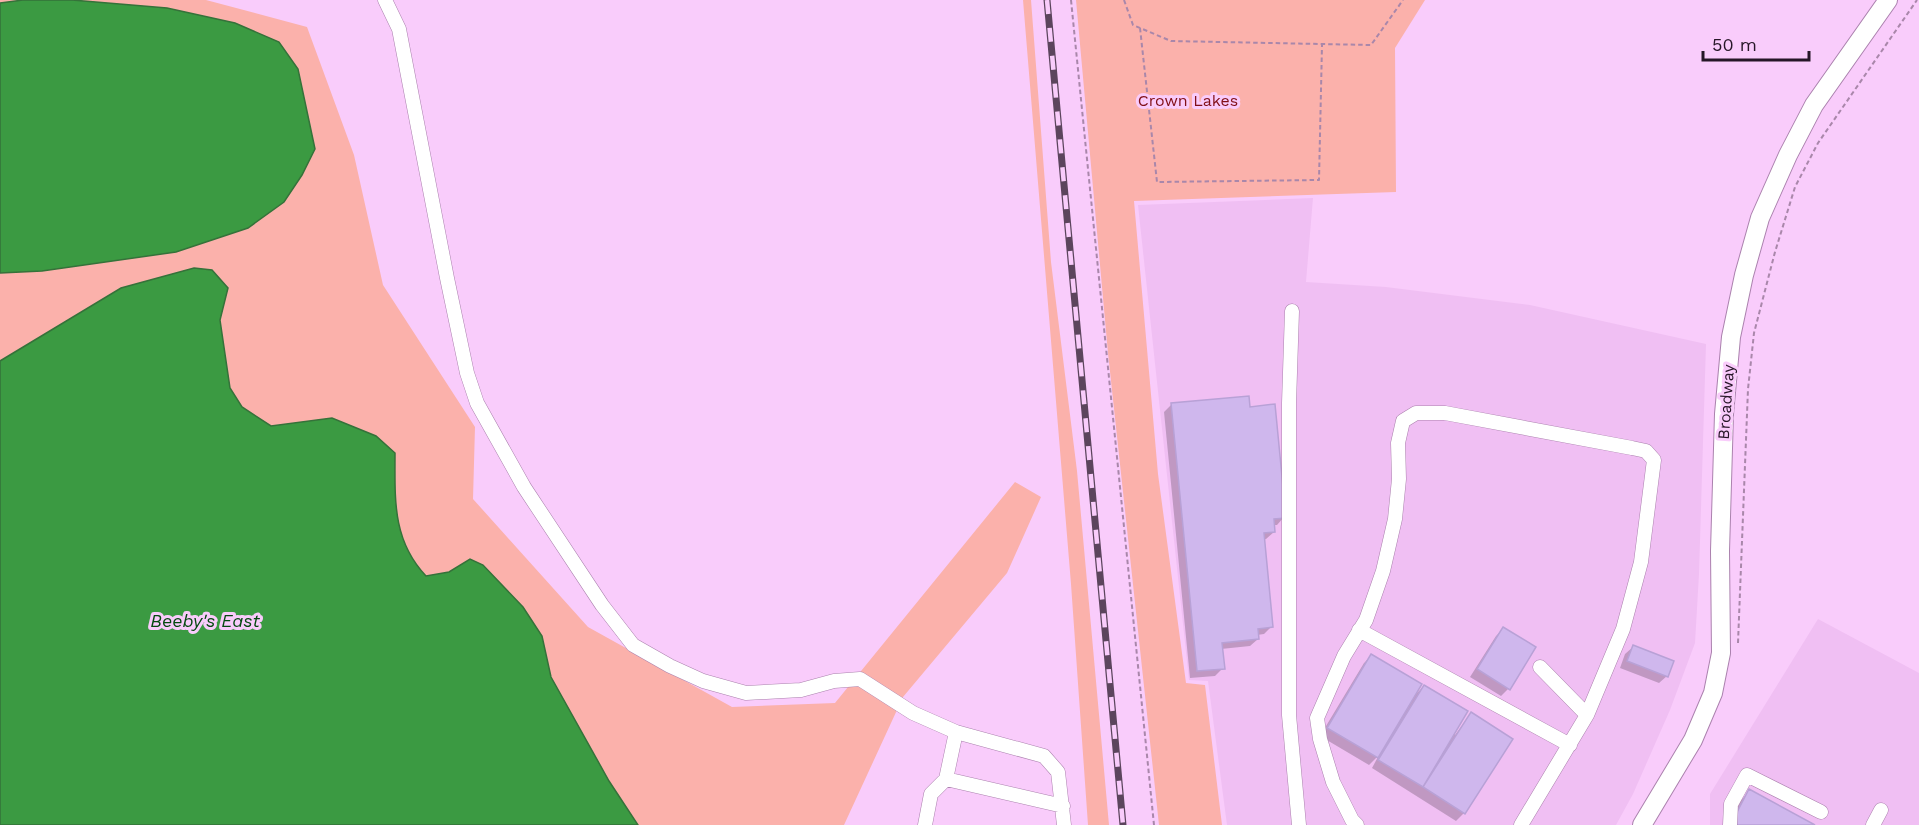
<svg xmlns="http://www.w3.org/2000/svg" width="1919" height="825" font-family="'Work Sans',sans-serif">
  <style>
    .built { fill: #f0bff3 }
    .green { fill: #fbb1ab }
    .water { fill: #3b9a42; stroke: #35723a; stroke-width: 1.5 }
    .shadow { fill: #0003 }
    .building { fill: #cfb7ed; stroke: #b8a1d6; stroke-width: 1.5 }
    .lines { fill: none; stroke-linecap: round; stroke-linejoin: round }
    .minor-casing { stroke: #ab82ae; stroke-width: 15 }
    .major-casing { stroke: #ab82ae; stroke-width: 20 }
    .path { stroke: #a987aa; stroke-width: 2; stroke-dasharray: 4.5 3; stroke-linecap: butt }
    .minor { stroke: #fff; stroke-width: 14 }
    .major { stroke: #fff; stroke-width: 18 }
    .rail-casing { stroke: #5c455d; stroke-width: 7 }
    .rail { stroke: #f9ccfb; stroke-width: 4.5; stroke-dasharray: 14; stroke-linecap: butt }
    .labels { text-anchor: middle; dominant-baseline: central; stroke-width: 6; stroke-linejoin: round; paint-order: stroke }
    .park-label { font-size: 16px; fill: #810f17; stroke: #f9ccfb }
    .street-label { font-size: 16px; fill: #261627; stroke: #f9ccfb }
    .water-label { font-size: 18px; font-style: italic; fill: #03490e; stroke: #f9ccfb }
  </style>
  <rect width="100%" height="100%" fill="#f9ccfb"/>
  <path class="built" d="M1313,198L1306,282L1386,287L1530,305L1706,344L1699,574L1695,643L1670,710L1633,794L1616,825H1227L1208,681L1189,680L1138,205Z
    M1818,619L1919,673V825H1710V794Z"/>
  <path class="green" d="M0,0H206L307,27L354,155L383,285L475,427L473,499L588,627L732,707L835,703L1015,482L1041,497L1007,573L903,697L844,825H0Z
    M1023,0H1031L1051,262L1077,471L1109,825H1088L1071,584Z
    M1076,0H1425L1395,48L1396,192L1134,201L1158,474L1186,683L1205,685L1222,825H1159L1108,353Z"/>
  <path class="water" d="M23,0H72L167,8L235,23L279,42L298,69L315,149L302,175L284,202L248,228L176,252L42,271L0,273V3Z
    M194,268L212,270L228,288L220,320L230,388L242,407L271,426L332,418L376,436L395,453C395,499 392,540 426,576L449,572L470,559L483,565L523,607L542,636L551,677L609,781L638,825H0V361L121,288Z"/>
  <path class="shadow" d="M1171,405L1249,408L1284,517L1277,525H1273L1274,532L1266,539L1263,540L1271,627L1264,634L1257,635L1258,639L1250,646L1221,649L1223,668L1215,676L1190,678L1164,412Z
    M1503,629L1508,689L1501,696L1470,677L1496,636Z
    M1633,647L1667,676L1659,683L1620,668L1625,654Z
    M1371,656L1415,695L1424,686L1455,735L1471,714L1511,740L1464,813L1456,821L1372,768L1379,755L1369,765L1320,736L1364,663Z
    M1750,791L1812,825H1726L1740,801Z"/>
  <path class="building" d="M1249,396L1250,407L1275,404L1286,518L1274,519L1275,532L1264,533L1273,627L1258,629L1259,639L1222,643L1225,669L1197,671L1171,403Z
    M1503,627L1536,647L1510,690L1477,669Z
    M1633,645L1674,661L1668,677L1627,661Z
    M1371,654L1422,684L1378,758L1327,728Z
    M1424,685L1468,711L1423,787L1378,760Z
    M1471,712L1513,739L1465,814L1423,787Z
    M1749,789L1815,825H1735L1734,818Z"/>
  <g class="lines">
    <defs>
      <path id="minor" d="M385,0L399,29L447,278L467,373L477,403L524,487L602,605L633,645L670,666L703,681L746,693L801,690L834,681L860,679L913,713L956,732
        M1292,311L1289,403V715L1299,825
        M1359,630L1570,745
        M1540,667L1587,715
        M1063,806L946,779L956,732L1044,756L1058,772L1064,825
        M925,825L931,794L946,779
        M1357,825L1352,820L1333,782L1320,739L1317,718L1344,656L1366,620L1383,571L1395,519L1399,479L1398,443L1403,421L1416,413H1445L1632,448L1646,451L1654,460L1641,562L1623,629L1587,715L1521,825
        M1730,825L1731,804L1747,775L1821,812
        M1873,825L1881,810"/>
      <path id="major" d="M1642,825L1693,740L1713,693L1721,653L1720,551L1724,414L1731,337L1744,275L1760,218L1788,155L1814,105L1888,0"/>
    </defs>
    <use href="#minor" class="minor-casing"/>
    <use href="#major" class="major-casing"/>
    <path class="path" d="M1071,0L1154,825
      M1124,0L1133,25L1171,41L1371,45L1403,0
      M1140,28L1157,182L1319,180L1322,45
      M1738,643L1748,389L1754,333L1775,252L1795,187L1818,143L1917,0"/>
    <use href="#minor" class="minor"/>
    <use href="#major" class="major"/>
    <defs>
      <path id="rail" d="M1047,0L1123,825"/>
    </defs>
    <use href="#rail" class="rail-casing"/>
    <use href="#rail" class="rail"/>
  </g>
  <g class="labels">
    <g class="park-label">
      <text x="1188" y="100">Crown Lakes</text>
    </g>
    <g class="street-label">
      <text transform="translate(1726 402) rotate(-86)">Broadway</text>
    </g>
    <g class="water-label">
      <text x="205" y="620">Beeby's East</text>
    </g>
  </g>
  <path d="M1703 51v9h106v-9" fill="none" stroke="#261627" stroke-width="3"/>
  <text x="1712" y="51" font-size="18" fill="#261627" stroke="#f9ccfb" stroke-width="4.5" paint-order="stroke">50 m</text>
</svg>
